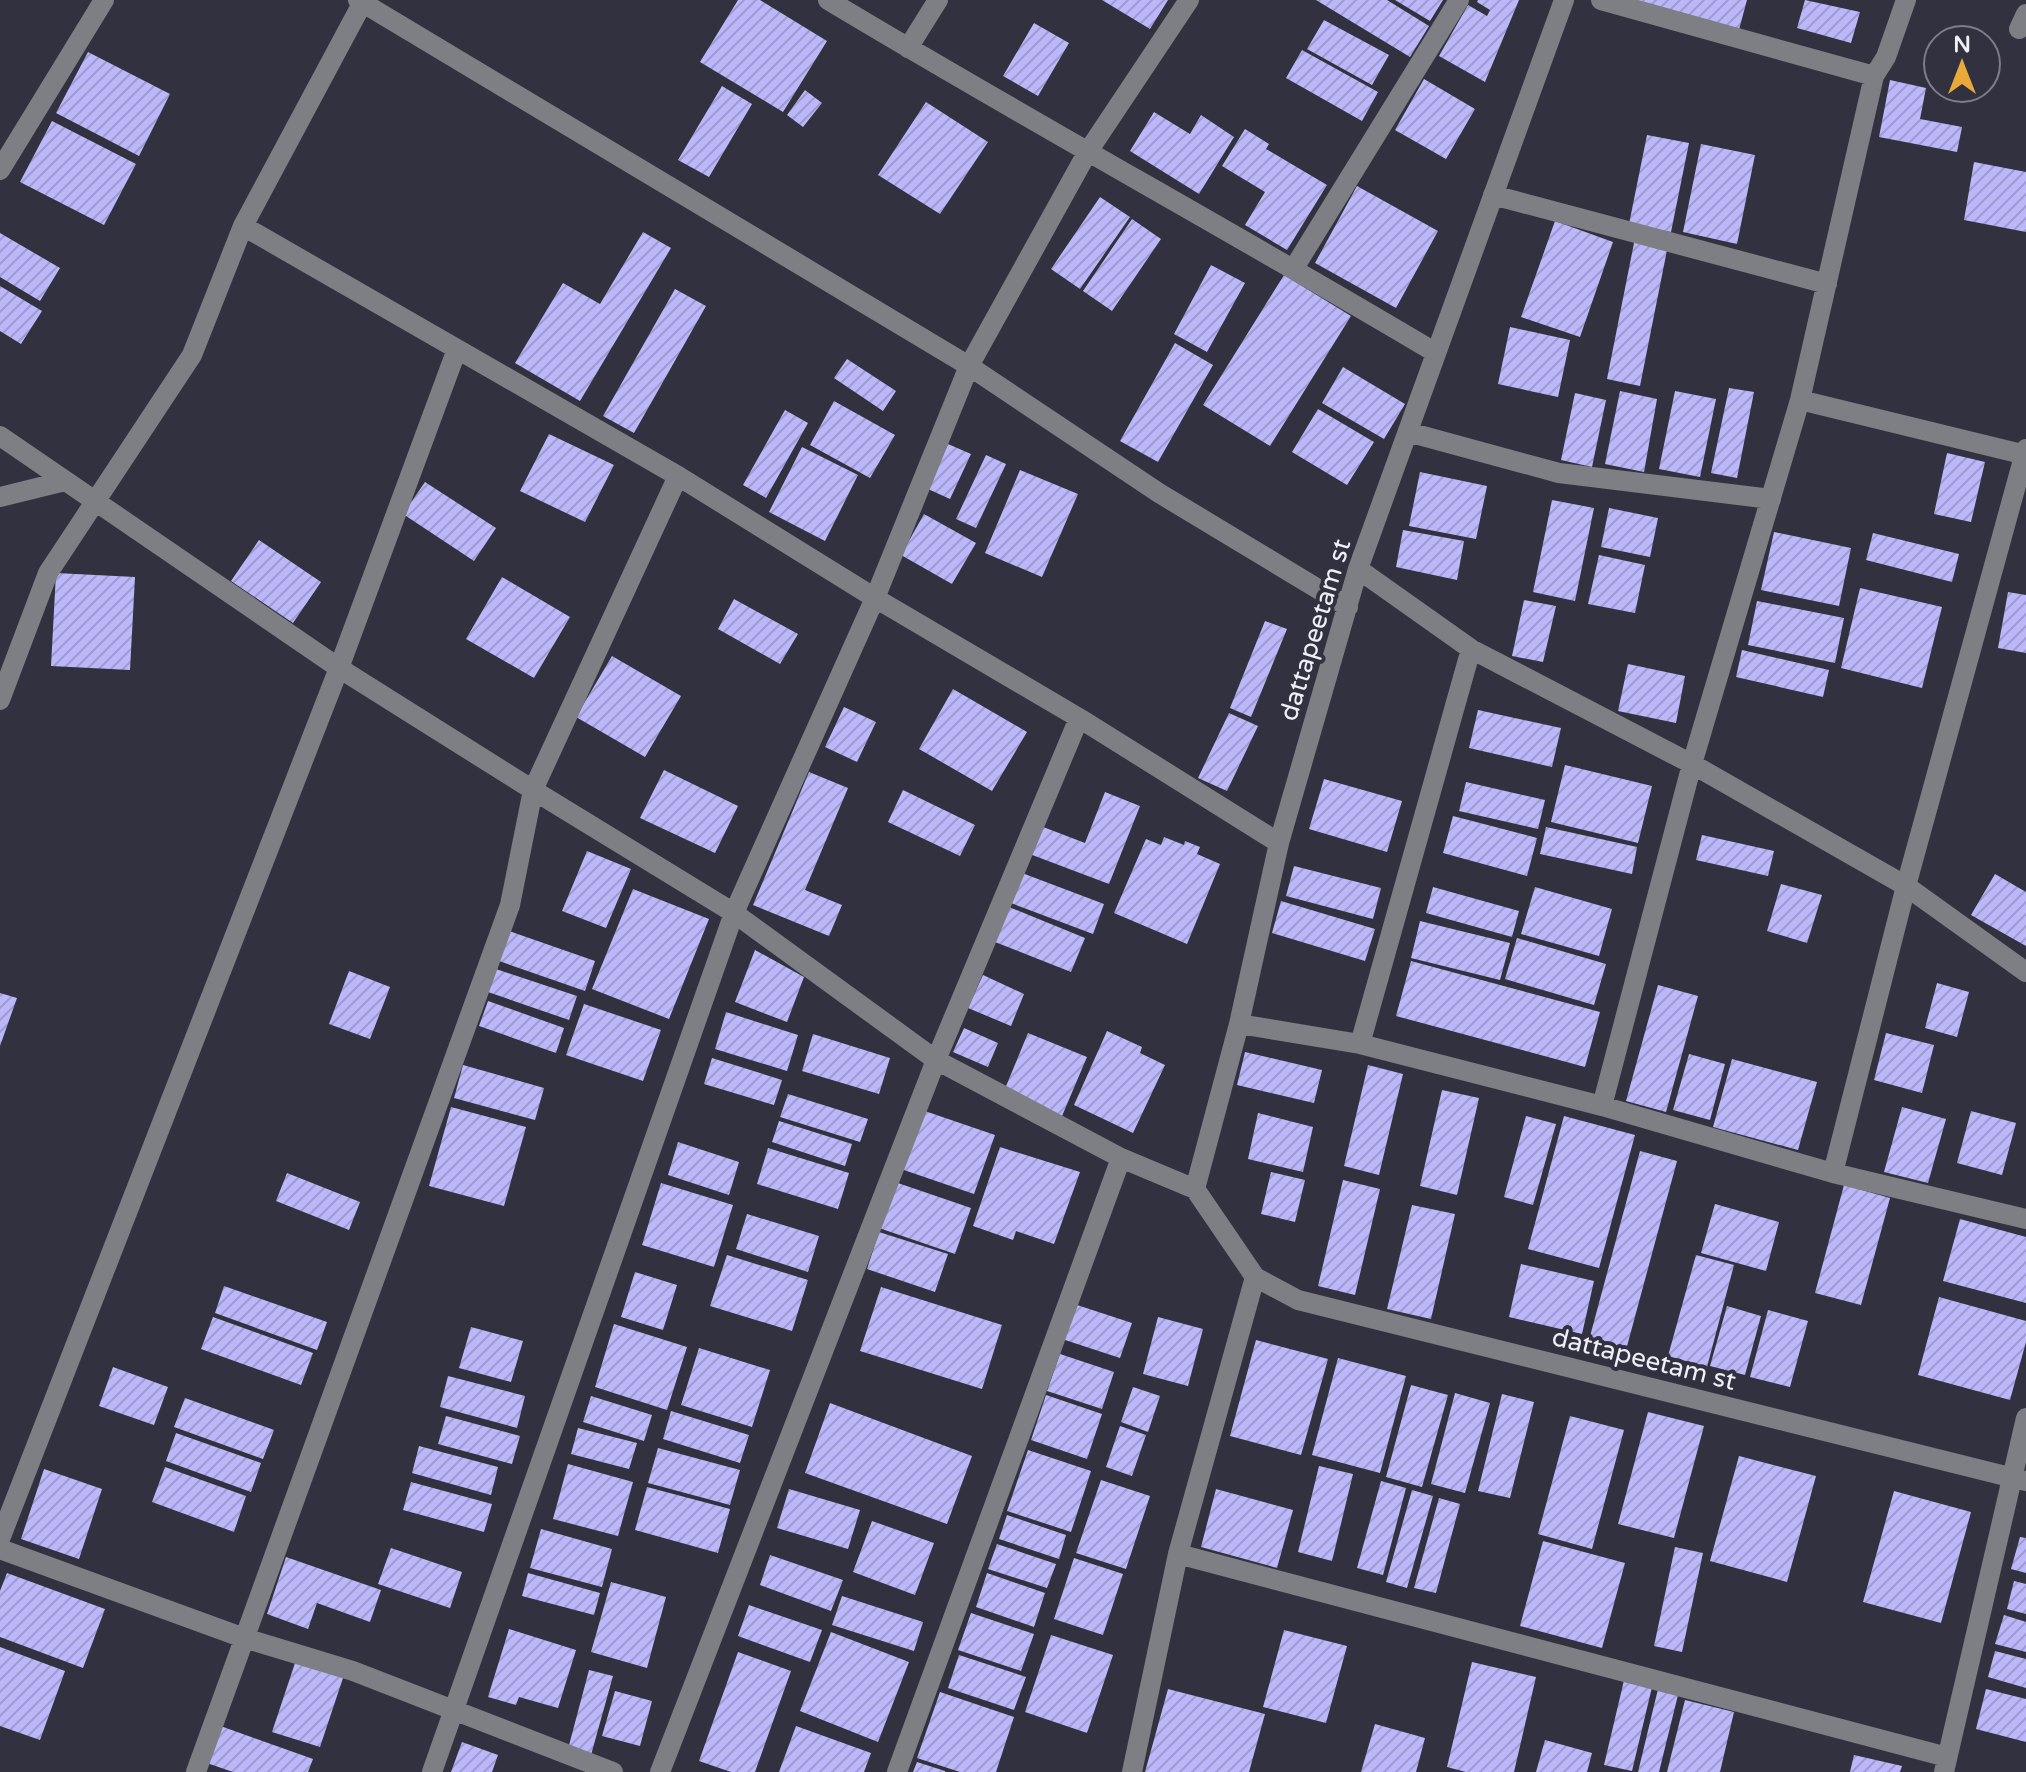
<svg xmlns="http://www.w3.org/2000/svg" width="2026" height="1772" font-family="'Varela Round',sans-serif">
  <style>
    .building { fill: url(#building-hatch) }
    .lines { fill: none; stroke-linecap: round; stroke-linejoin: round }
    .minor { stroke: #7e7e85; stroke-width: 20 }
    .labels { text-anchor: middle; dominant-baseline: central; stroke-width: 8; stroke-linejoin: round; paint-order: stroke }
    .street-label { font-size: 26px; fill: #efeff8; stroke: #32313f }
  </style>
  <defs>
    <pattern id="building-hatch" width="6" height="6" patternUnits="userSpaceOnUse" patternTransform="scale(2)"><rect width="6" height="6" fill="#bcb7fb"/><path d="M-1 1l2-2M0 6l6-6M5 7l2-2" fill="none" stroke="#9f9bcf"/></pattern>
  </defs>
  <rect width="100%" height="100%" fill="#32313f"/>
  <path class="building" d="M738,0H760L827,41L783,112L700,62Z
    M1102,0H1168L1150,29Z
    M1316,0H1387L1429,26L1410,57Z
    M1395,0H1443L1430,21Z
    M1478,0H1519L1485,82L1439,56L1468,5L1487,16L1490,10L1477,2Z
    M1608,0H1747L1737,37Z
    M1805,0L1860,12L1851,43L1797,28Z
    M1324,20L1389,55L1372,85L1307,49Z
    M1034,23L1069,43L1038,96L1003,76Z
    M1302,50L1378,92L1362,121L1286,78Z
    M88,52L170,94L139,156L56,113Z
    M1424,79L1475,109L1446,159L1395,130Z
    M1890,80L1926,88L1920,119L1962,127L1957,152L1879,137Z
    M722,86L752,104L709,177L678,160Z
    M805,90L822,103L803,127L787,115Z
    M926,102L988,142L940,214L878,175Z
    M1154,112L1190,134L1201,115L1234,137L1199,194L1130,151Z
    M52,121L136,164L104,225L20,182Z
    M1245,129L1269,144L1266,149L1327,185L1287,250L1245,225L1265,192L1222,166Z
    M1647,135L1689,143L1671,232L1629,224Z
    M1701,144L1755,155L1737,244L1683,232Z
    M1974,162L2026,172V232L1964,220Z
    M1357,186L1438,231L1396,308L1315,263Z
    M1100,197L1130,217L1080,289L1051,269Z
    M1132,219L1161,239L1112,311L1083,291Z
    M1555,221L1613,242L1580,337L1521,317Z
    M643,232L671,248L580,401L515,363L563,283L600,304Z
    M0,233L60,268L40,301L0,277Z
    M1635,238L1668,245L1640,386L1607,379Z
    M1211,265L1245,283L1207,352L1174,334Z
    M1284,275L1351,316L1270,446L1203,405Z
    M0,286L42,311L21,344L0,331Z
    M675,289L706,306L634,433L603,416Z
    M1510,327L1570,340L1558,397L1498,384Z
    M1175,343L1213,365L1158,462L1120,441Z
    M847,359L896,391L883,411L834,378Z
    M1343,367L1405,404L1384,439L1322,403Z
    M1729,388L1754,392L1737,478L1711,473Z
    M1620,391L1657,399L1644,472L1605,464Z
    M1675,391L1716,399L1700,477L1659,469Z
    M1575,393L1606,400L1592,467L1561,460Z
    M834,401L895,435L870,478L810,445Z
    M1318,409L1374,442L1347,485L1292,452Z
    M785,410L808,423L766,498L743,485Z
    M549,434L614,465L585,522L520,491Z
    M948,444L971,454L950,499L928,489Z
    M802,447L858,475L825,541L769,512Z
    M1947,453L1985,462L1971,522L1934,514Z
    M986,455L1006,464L976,528L956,519Z
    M1020,470L1078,494L1042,577L985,553Z
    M1420,472L1487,486L1476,539L1409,526Z
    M425,482L496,528L474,561L403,514Z
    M1552,500L1594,508L1575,601L1533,592Z
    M1609,508L1658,518L1650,557L1601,547Z
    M924,514L976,543L952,584L901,555Z
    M1403,530L1464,541L1457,580L1396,567Z
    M1774,532L1851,548L1839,606L1761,590Z
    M1873,533L1959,554L1952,582L1866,560Z
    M259,540L321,582L293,623L231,581Z
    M1599,555L1645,565L1635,613L1588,604Z
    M56,573L135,577L130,670L51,666Z
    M502,577L570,617L534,678L466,639Z
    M1860,588L1942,607L1922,688L1841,668Z
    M2008,592L2026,595V653L1998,648Z
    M734,599L798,634L780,664L718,629Z
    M1524,600L1556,606L1543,662L1512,656Z
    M1757,601L1844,618L1835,663L1748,645Z
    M1265,621L1287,629L1251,717L1230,708Z
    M1742,650L1829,670L1823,697L1736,677Z
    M612,656L681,696L645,757L576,717Z
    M1628,664L1685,676L1676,723L1618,711Z
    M953,689L1027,732L992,791L919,749Z
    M844,707L876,722L857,762L825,747Z
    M1478,710L1561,728L1552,767L1469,748Z
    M1229,713L1258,726L1227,791L1198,778Z
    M1565,765L1652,786L1638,843L1551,822Z
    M664,770L738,806L715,853L640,818Z
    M809,772L848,788L805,890L842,905L829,936L753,905Z
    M1324,779L1402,801L1387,852L1309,829Z
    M1466,782L1545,800L1538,829L1459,811Z
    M903,790L975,825L960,856L888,822Z
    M1105,792L1140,806L1109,884L1027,853L1038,825L1085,843Z
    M1453,816L1537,838L1527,876L1443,853Z
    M1546,827L1637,847L1632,874L1540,854Z
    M1702,835L1774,851L1768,876L1696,860Z
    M1164,837L1184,845L1185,841L1200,847L1197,854L1220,864L1187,944L1114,913L1146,839L1161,845Z
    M587,851L631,869L606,928L562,911Z
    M1294,866L1381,888L1373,919L1286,896Z
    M1022,873L1104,904L1093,934L1011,903Z
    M1995,874L2026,892V946L1971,915Z
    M1781,884L1822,895L1807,943L1767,931Z
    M1433,887L1519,911L1512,937L1426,913Z
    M1535,887L1612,909L1599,956L1521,934Z
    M633,889L709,919L669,1019L592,989Z
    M1281,901L1375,929L1365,961L1272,933Z
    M1009,907L1085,938L1071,972L995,942Z
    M1420,921L1510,943L1500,980L1411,958Z
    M509,931L595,961L585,991L499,961Z
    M1517,938L1606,964L1594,1005L1505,979Z
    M755,950L804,977L787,1022L735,1002Z
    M1411,961L1600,1012L1585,1067L1396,1016Z
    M496,969L577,996L569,1020L488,992Z
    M349,971L390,987L370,1039L329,1024Z
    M983,975L1024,994L1011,1026L968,1008Z
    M1937,983L1969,992L1957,1037L1925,1028Z
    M1658,985L1698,996L1666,1112L1626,1101Z
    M0,993L17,998L0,1046Z
    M488,1001L564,1028L556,1053L479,1026Z
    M584,1004L661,1030L643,1081L566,1055Z
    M726,1012L798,1035L787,1071L715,1049Z
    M964,1028L998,1043L988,1067L953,1052Z
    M1107,1031L1142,1047L1140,1053L1165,1065L1133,1133L1074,1105Z
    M1028,1033L1087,1057L1062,1116L1004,1091Z
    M1886,1033L1934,1045L1922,1093L1874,1080Z
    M813,1034L890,1058L879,1094L802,1071Z
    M1245,1052L1322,1070L1314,1103L1237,1085Z
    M1689,1054L1725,1064L1710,1120L1673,1110Z
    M712,1058L782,1080L774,1105L704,1084Z
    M1732,1059L1817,1082L1798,1150L1713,1127Z
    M463,1065L544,1088L535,1120L454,1098Z
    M1368,1065L1403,1074L1379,1175L1344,1166Z
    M1442,1090L1479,1098L1457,1195L1420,1186Z
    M788,1094L868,1119L860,1142L780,1117Z
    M451,1107L526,1127L504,1206L429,1186Z
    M1902,1107L1946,1119L1928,1183L1884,1172Z
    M919,1109L995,1135L974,1194L898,1168Z
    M1971,1111L2016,1123L2002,1175L1957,1163Z
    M1258,1113L1313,1127L1303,1172L1248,1159Z
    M1526,1116L1556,1124L1533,1205L1504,1197Z
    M1564,1116L1635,1135L1599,1268L1528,1249Z
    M779,1121L852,1144L845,1166L772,1142Z
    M678,1142L739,1162L729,1195L668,1175Z
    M1000,1147L1080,1172L1054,1244L1016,1231L1013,1240L973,1226Z
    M768,1148L849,1173L838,1209L757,1184Z
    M1640,1151L1677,1161L1626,1350L1589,1340Z
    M1271,1172L1305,1180L1295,1222L1261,1214Z
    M287,1173L360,1202L349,1230L276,1201Z
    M1343,1180L1380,1189L1355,1295L1318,1286Z
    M895,1182L971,1208L955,1254L879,1228Z
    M661,1183L733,1205L714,1267L642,1245Z
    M1844,1185L1890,1198L1861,1305L1815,1293Z
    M1715,1204L1779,1222L1766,1271L1701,1253Z
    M1412,1205L1455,1214L1431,1319L1387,1309Z
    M747,1214L819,1236L808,1272L736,1249Z
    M1960,1219L2026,1237V1303L1943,1281Z
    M879,1232L948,1254L935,1292L867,1269Z
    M727,1255L808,1280L792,1331L710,1306Z
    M1696,1255L1734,1265L1707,1367L1668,1356Z
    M1521,1264L1594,1281L1582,1334L1509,1317Z
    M635,1272L677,1285L663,1330L621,1317Z
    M224,1286L327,1322L317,1350L215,1313Z
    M881,1287L1002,1325L982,1389L860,1351Z
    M1939,1297L2026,1321V1342L2010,1400L1918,1375Z
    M1074,1304L1132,1323L1120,1358L1062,1339Z
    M1727,1306L1761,1316L1745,1375L1710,1366Z
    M1768,1310L1808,1321L1790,1387L1750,1377Z
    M213,1317L313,1353L301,1385L201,1349Z
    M1158,1317L1203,1329L1188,1386L1143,1374Z
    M614,1324L687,1347L667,1410L595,1387Z
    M471,1327L523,1341L511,1382L459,1368Z
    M1256,1340L1328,1359L1301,1455L1230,1436Z
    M699,1348L770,1370L752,1427L681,1405Z
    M1060,1354L1114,1372L1102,1409L1047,1391Z
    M1338,1358L1406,1376L1380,1473L1312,1455Z
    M113,1367L168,1387L154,1425L99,1406Z
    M448,1376L525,1396L517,1428L440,1407Z
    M1411,1385L1448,1395L1422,1487L1386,1477Z
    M1133,1387L1160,1396L1148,1432L1121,1422Z
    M1455,1393L1490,1403L1465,1493L1431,1484Z
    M1502,1394L1534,1402L1510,1498L1478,1491Z
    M1046,1395L1102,1414L1087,1459L1031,1440Z
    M591,1396L652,1415L644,1441L583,1422Z
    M185,1398L274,1430L263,1459L174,1427Z
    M830,1403L972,1456L947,1524L805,1473Z
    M671,1411L749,1435L740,1463L663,1439Z
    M1648,1412L1704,1426L1674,1538L1618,1524Z
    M446,1416L520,1436L512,1464L438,1444Z
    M1570,1416L1624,1430L1592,1549L1538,1534Z
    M1120,1426L1146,1435L1132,1476L1106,1467Z
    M578,1428L637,1443L629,1469L571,1454Z
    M176,1433L261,1463L251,1492L166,1461Z
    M419,1446L498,1467L491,1495L412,1473Z
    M658,1448L740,1470L730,1505L648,1483Z
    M1028,1450L1091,1471L1071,1532L1007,1511Z
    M1739,1456L1816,1476L1787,1582L1710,1561Z
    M568,1464L633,1482L618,1536L553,1519Z
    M1319,1466L1353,1474L1332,1561L1298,1552Z
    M165,1467L246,1496L234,1532L152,1502Z
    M44,1469L102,1489L79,1559L21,1539Z
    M1101,1480L1150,1496L1126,1569L1076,1553Z
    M1381,1481L1406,1488L1383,1575L1357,1568Z
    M411,1482L492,1504L484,1532L403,1510Z
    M647,1487L730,1509L718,1553L635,1530Z
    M789,1489L860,1510L848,1549L777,1528Z
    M1216,1489L1293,1510L1277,1568L1201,1547Z
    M1412,1490L1433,1496L1407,1588L1386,1582Z
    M1894,1491L1971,1512L1941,1623L1863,1602Z
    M1439,1498L1460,1504L1436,1593L1414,1588Z
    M1007,1515L1066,1535L1059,1559L999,1539Z
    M872,1521L934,1543L915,1595L853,1572Z
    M541,1529L612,1549L602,1587L530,1568Z
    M2020,1537L2026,1538V1573L2011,1569Z
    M1543,1541L1625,1563L1602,1648L1520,1626Z
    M997,1544L1056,1564L1047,1588L988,1569Z
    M1675,1547L1703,1553L1682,1652L1654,1646Z
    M391,1548L462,1572L450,1608L378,1584Z
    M770,1555L843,1580L831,1611L760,1585Z
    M286,1557L381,1590L370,1622L317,1603L308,1629L267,1614Z
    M1074,1558L1123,1574L1103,1635L1054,1619Z
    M7,1573L105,1609L83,1668L0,1637V1591Z
    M528,1573L600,1593L594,1615L522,1596Z
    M987,1573L1045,1593L1034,1627L976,1607Z
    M2014,1581L2026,1584V1614L2007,1609Z
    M611,1582L666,1597L647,1668L591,1652Z
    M842,1596L923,1622L914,1651L832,1625Z
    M749,1605L822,1630L810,1662L738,1636Z
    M971,1613L1034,1634L1021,1671L958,1650Z
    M2004,1615L2026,1622V1652L1995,1644Z
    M509,1629L576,1650L558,1708L519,1697L516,1705L488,1697Z
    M1284,1630L1347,1646L1326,1723L1263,1707Z
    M831,1632L909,1662L878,1742L800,1711Z
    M1051,1635L1113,1655L1087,1733L1025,1712Z
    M0,1647L65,1671L40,1740L0,1726Z
    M1995,1651L2026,1659V1688L1988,1677Z
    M738,1652L791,1671L755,1772H731L699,1761Z
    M959,1655L1026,1677L1014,1710L948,1688Z
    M296,1660L344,1675L320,1747L272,1732Z
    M1472,1662L1536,1677L1514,1772H1466L1447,1767Z
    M589,1670L613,1676L591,1755L568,1749Z
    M1625,1676L1653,1683L1632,1771L1604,1765Z
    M1168,1689L1265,1714L1249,1772H1145Z
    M1658,1689L1678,1695L1659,1772H1638Z
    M1986,1689L2026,1699V1742L1976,1729Z
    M615,1691L652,1701L640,1746L602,1736Z
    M940,1692L1014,1717L996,1772H960L917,1758Z
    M1685,1700L1734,1712L1720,1772H1667Z
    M215,1724L313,1759L308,1772H233L201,1761Z
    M1375,1724L1425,1738L1416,1772H1361Z
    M796,1726L871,1753L864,1772H779Z
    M1545,1740L1592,1753L1587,1772H1536Z
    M462,1742L498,1755L492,1772H451Z
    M1854,1755L1902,1766L1900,1772H1850Z
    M917,1762L945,1771V1772H913Z"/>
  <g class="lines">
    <path class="minor" d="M358,0L969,366L1159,493L1348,607
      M828,0C1029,121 1235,233 1436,353
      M1564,0L1358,569L1279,843L1239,1024L1195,1189L1255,1277L1298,1300L2026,1481
      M1601,0L1874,76
      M2019,29L2026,14
      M908,48L938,0
      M0,170L104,0
      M1493,195L1827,284
      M243,226L678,476L875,598L1079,718L1279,843
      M1294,268L1459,0
      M1800,400L2026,455
      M1408,432L1559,473L1771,499
      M0,436L339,668L533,790L734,913L936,1060L1121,1158L1195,1189
      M0,497L65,481
      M1358,569L1471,649L1692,764L1906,886L2026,972
      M0,700L48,573L192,355L243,226L364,0
      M1239,1024L1360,1044L1602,1106L1833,1173L2026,1219
      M1360,1044L1471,649
      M1602,1106L1692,764L1800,400L1874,76L1886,57L1906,0
      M1833,1173L1906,886L2026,449
      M0,1539L339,668L457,349
      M0,1549L244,1638L353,1671L613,1772
      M1178,1554L1947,1757
      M196,1772L510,905L533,790L678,476
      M432,1772L734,913L875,598L969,366L1087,153L1189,0
      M660,1772L936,1060L1079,718
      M897,1772L1121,1158
      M1132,1772L1178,1554L1255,1277
      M1944,1772L2026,1418"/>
  </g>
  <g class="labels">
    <g class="street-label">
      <text transform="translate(1315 630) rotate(-73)">dattapeetam st</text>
      <text transform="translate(1644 1359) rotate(14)">dattapeetam st</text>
    </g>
  </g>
  <g transform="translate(1962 64)"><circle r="38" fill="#32313f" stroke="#7e7d89" stroke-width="2"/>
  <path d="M0-6L14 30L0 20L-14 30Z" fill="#eaaa39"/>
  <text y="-12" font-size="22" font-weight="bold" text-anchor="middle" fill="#efeff8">N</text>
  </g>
</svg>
